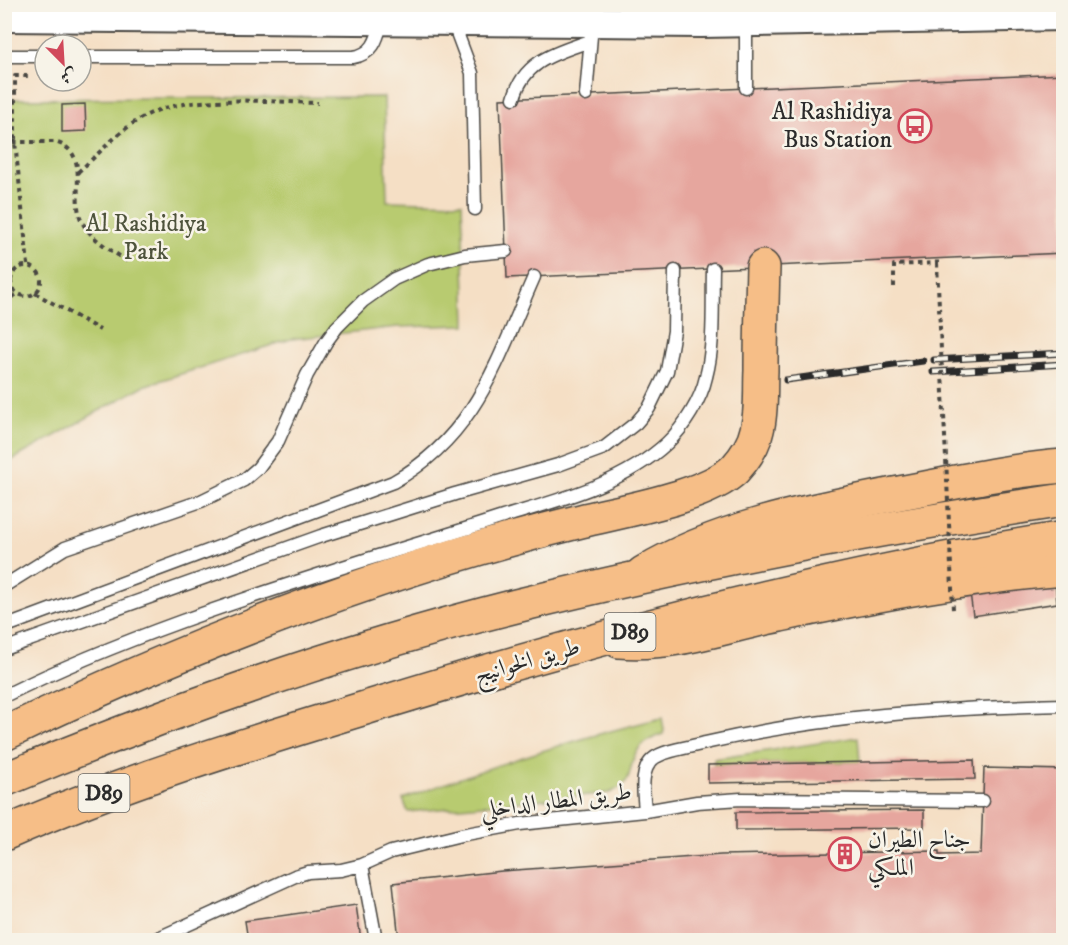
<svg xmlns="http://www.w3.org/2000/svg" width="1068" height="945" font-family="'IM FELL DW Pica',Amiri,serif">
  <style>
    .green { fill: #b8cb6f; stroke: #727b4d; stroke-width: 1.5 }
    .building { fill: #e6a69e }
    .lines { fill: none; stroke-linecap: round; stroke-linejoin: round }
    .service-casing { stroke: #494642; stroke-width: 15 }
    .tertiary-casing { stroke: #494642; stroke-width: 32 }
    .primary-casing { stroke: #494642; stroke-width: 36 }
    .trunk-casing { stroke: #494642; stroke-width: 36 }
    .path { stroke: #494642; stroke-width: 4; stroke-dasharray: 4.5 4.5; stroke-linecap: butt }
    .service { stroke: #fff; stroke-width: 12 }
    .tertiary { stroke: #fff; stroke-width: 28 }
    .primary { stroke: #f6be87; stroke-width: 33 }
    .trunk { stroke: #f6be87; stroke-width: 33 }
    .rail-casing { stroke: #2b2b2b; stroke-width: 7 }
    .rail { stroke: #f7f3e8; stroke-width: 4.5; stroke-dasharray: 14; stroke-linecap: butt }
    .path-bridge { stroke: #494642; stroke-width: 4; stroke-dasharray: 4.5 4.5; stroke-linecap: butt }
    .labels { text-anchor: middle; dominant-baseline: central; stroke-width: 5; stroke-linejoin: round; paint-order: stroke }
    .shield { fill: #f7f3e8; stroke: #686764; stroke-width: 1.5 }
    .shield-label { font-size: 22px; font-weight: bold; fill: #2b2b2b }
    .poi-label { font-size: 24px; fill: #2b2b2b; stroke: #f7f3e8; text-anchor: end }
    .park-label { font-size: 24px; fill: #4e533c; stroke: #f7f3e8 }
    .street-label { font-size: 24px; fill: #2b2b2b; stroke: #f7f3e8 }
  </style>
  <rect width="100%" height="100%" fill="#f7f3e8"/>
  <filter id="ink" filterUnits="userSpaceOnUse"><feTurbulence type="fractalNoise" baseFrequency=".0167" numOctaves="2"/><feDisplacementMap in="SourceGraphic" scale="12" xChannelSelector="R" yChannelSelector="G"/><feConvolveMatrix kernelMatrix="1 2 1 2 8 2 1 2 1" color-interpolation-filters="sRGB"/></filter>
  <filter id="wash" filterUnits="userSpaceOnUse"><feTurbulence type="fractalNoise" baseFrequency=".008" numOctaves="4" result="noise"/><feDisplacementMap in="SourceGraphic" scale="24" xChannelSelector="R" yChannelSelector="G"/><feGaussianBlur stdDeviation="1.35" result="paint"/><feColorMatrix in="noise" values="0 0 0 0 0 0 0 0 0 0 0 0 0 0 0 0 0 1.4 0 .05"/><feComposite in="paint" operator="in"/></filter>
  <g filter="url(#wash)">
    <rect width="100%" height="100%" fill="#f5dfc5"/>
    <path class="green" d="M384,97L387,201L462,203L466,325L398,327L291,339L143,386L5,464V99Z
      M662,718L664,730L663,734C656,737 648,739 642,745C623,764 640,781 609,793L408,812L403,799C488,767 573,739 662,718Z
      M858,737L860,762L714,765V759Z"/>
    <g id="blocks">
      <path class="building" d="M1064,74V253L507,278L500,99Z
        M85,104L86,131L62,132V105Z
        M1055,579L1057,603L973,616L970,592Z
        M974,760L975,779L708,783V765Z
        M984,768L1064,770V940H399L393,883L502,871L721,855L939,851V855L981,854Z
        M924,810V828L736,830V812Z
        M356,905L361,940H248L245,921Z"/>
    </g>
  </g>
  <g filter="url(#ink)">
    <use href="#blocks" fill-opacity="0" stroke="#494642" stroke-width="1.5"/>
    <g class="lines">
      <defs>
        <path id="service" d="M453,22L472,73L475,209
          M4,56H45
          M81,57H353C374,54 377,39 382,21
          M746,88V22
          M586,95L591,36
          M514,98C524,60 557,53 590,41
          M4,586L65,548L201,501L244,480L258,468L278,441L307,375L326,342L337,327L363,301L394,279L428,264L465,255L506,251
          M4,627L393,482C477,435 497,360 534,277
          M4,649L321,536L455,494L558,465L604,448L636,423L649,408L667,371L674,331L675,271
          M4,696C119,639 242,599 365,560C411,546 457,532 503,517C559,500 623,484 667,443C684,427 701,400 706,377C715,343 712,304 713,269
          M645,811C644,795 639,771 653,759C663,750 692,747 705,743C822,716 944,708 1064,705
          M362,865L376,940
          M154,940L295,876L308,872L341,870L362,865L391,852L461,835L520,824L645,811L697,802L741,799L983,801"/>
        <path id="tertiary" d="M4,17L701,23L1064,16"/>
        <path id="primary" d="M643,573C720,526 818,509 905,492C957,482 1010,470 1064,466
          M619,641C674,646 727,625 780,615C874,595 968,577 1064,569"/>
        <path id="trunk" d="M4,734C190,645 381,570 581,521C621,511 707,497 735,469C745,458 754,445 757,430C762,411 760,391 761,371C761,336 762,302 763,267
          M4,780C171,710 342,650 516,606C697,561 880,528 1064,500
          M4,834C124,781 250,743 375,705C601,635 831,575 1064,538"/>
      </defs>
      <use href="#service" class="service-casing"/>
      <use href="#tertiary" class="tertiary-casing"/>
      <use href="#primary" class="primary-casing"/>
      <use href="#trunk" class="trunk-casing"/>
      <path class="path" d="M4,142H54C93,151 69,196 82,222C92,240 111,250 127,261
        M78,172C100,153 122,127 149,114C190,94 271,102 318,103
        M28,265L15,142V76H28
        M11 281a15 15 0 1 1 30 0a15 15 0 1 1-30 0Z
        M894,287V265L937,263V259
        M35,293L100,330
        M4,301L18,294"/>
      <use href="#service" class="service"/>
      <use href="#tertiary" class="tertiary"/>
      <use href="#primary" class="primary"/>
      <use href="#trunk" class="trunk"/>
      <defs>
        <path id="rail" d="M934,360L1064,353
          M933,372L1064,364
          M786,380L923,361"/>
      </defs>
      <use href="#rail" class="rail-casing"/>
      <use href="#rail" class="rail"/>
      <path class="path-bridge" d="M937,263L953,610"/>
    </g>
  </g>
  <defs>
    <symbol id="bus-ring" viewBox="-11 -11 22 22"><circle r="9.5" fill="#f7f3e8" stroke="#d1495b" stroke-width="1.5"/><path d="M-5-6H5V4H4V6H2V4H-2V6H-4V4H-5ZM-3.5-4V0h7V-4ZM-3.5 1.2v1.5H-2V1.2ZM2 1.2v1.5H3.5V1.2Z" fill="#d1495b"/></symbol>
    <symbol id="building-ring" viewBox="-11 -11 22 22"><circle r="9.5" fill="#f7f3e8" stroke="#d1495b" stroke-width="1.5"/><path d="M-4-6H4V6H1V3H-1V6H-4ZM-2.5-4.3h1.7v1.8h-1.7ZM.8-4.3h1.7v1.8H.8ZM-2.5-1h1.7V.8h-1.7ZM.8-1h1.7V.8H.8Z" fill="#d1495b"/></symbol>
  </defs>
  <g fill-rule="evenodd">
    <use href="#bus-ring" x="896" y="107" width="38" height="38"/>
    <use href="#building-ring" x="826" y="835" width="38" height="38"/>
  </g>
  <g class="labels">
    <g class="shield">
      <rect x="604.5" y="613" width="51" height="38" rx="4.5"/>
      <rect x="78.5" y="774" width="51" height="38" rx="4.5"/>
    </g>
    <g class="shield-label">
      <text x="630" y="632">D89</text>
      <text x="104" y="793">D89</text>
    </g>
    <g class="poi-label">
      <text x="892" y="112">Al Rashidiya<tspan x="892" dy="28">Bus Station</tspan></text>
      <text x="868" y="840" text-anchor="start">جناح الطيران<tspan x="868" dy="28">الملكي</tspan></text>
    </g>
    <g class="park-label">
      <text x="146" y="224">Al Rashidiya<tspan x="146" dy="28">Park</tspan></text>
    </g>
    <g class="street-label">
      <text transform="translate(527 661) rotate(-16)">طريق الخوانيج</text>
      <text transform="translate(556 801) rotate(-7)">طريق المطار الداخلي</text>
    </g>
  </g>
  <rect width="1068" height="945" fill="none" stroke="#f7f3e8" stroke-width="24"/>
  <g transform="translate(63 63) rotate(156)"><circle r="28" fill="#f7f3e8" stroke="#a5a39c" stroke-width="1.5"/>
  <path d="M0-4.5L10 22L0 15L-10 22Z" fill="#d1495b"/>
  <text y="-9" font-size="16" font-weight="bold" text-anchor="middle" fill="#2b2b2b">ش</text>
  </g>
</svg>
